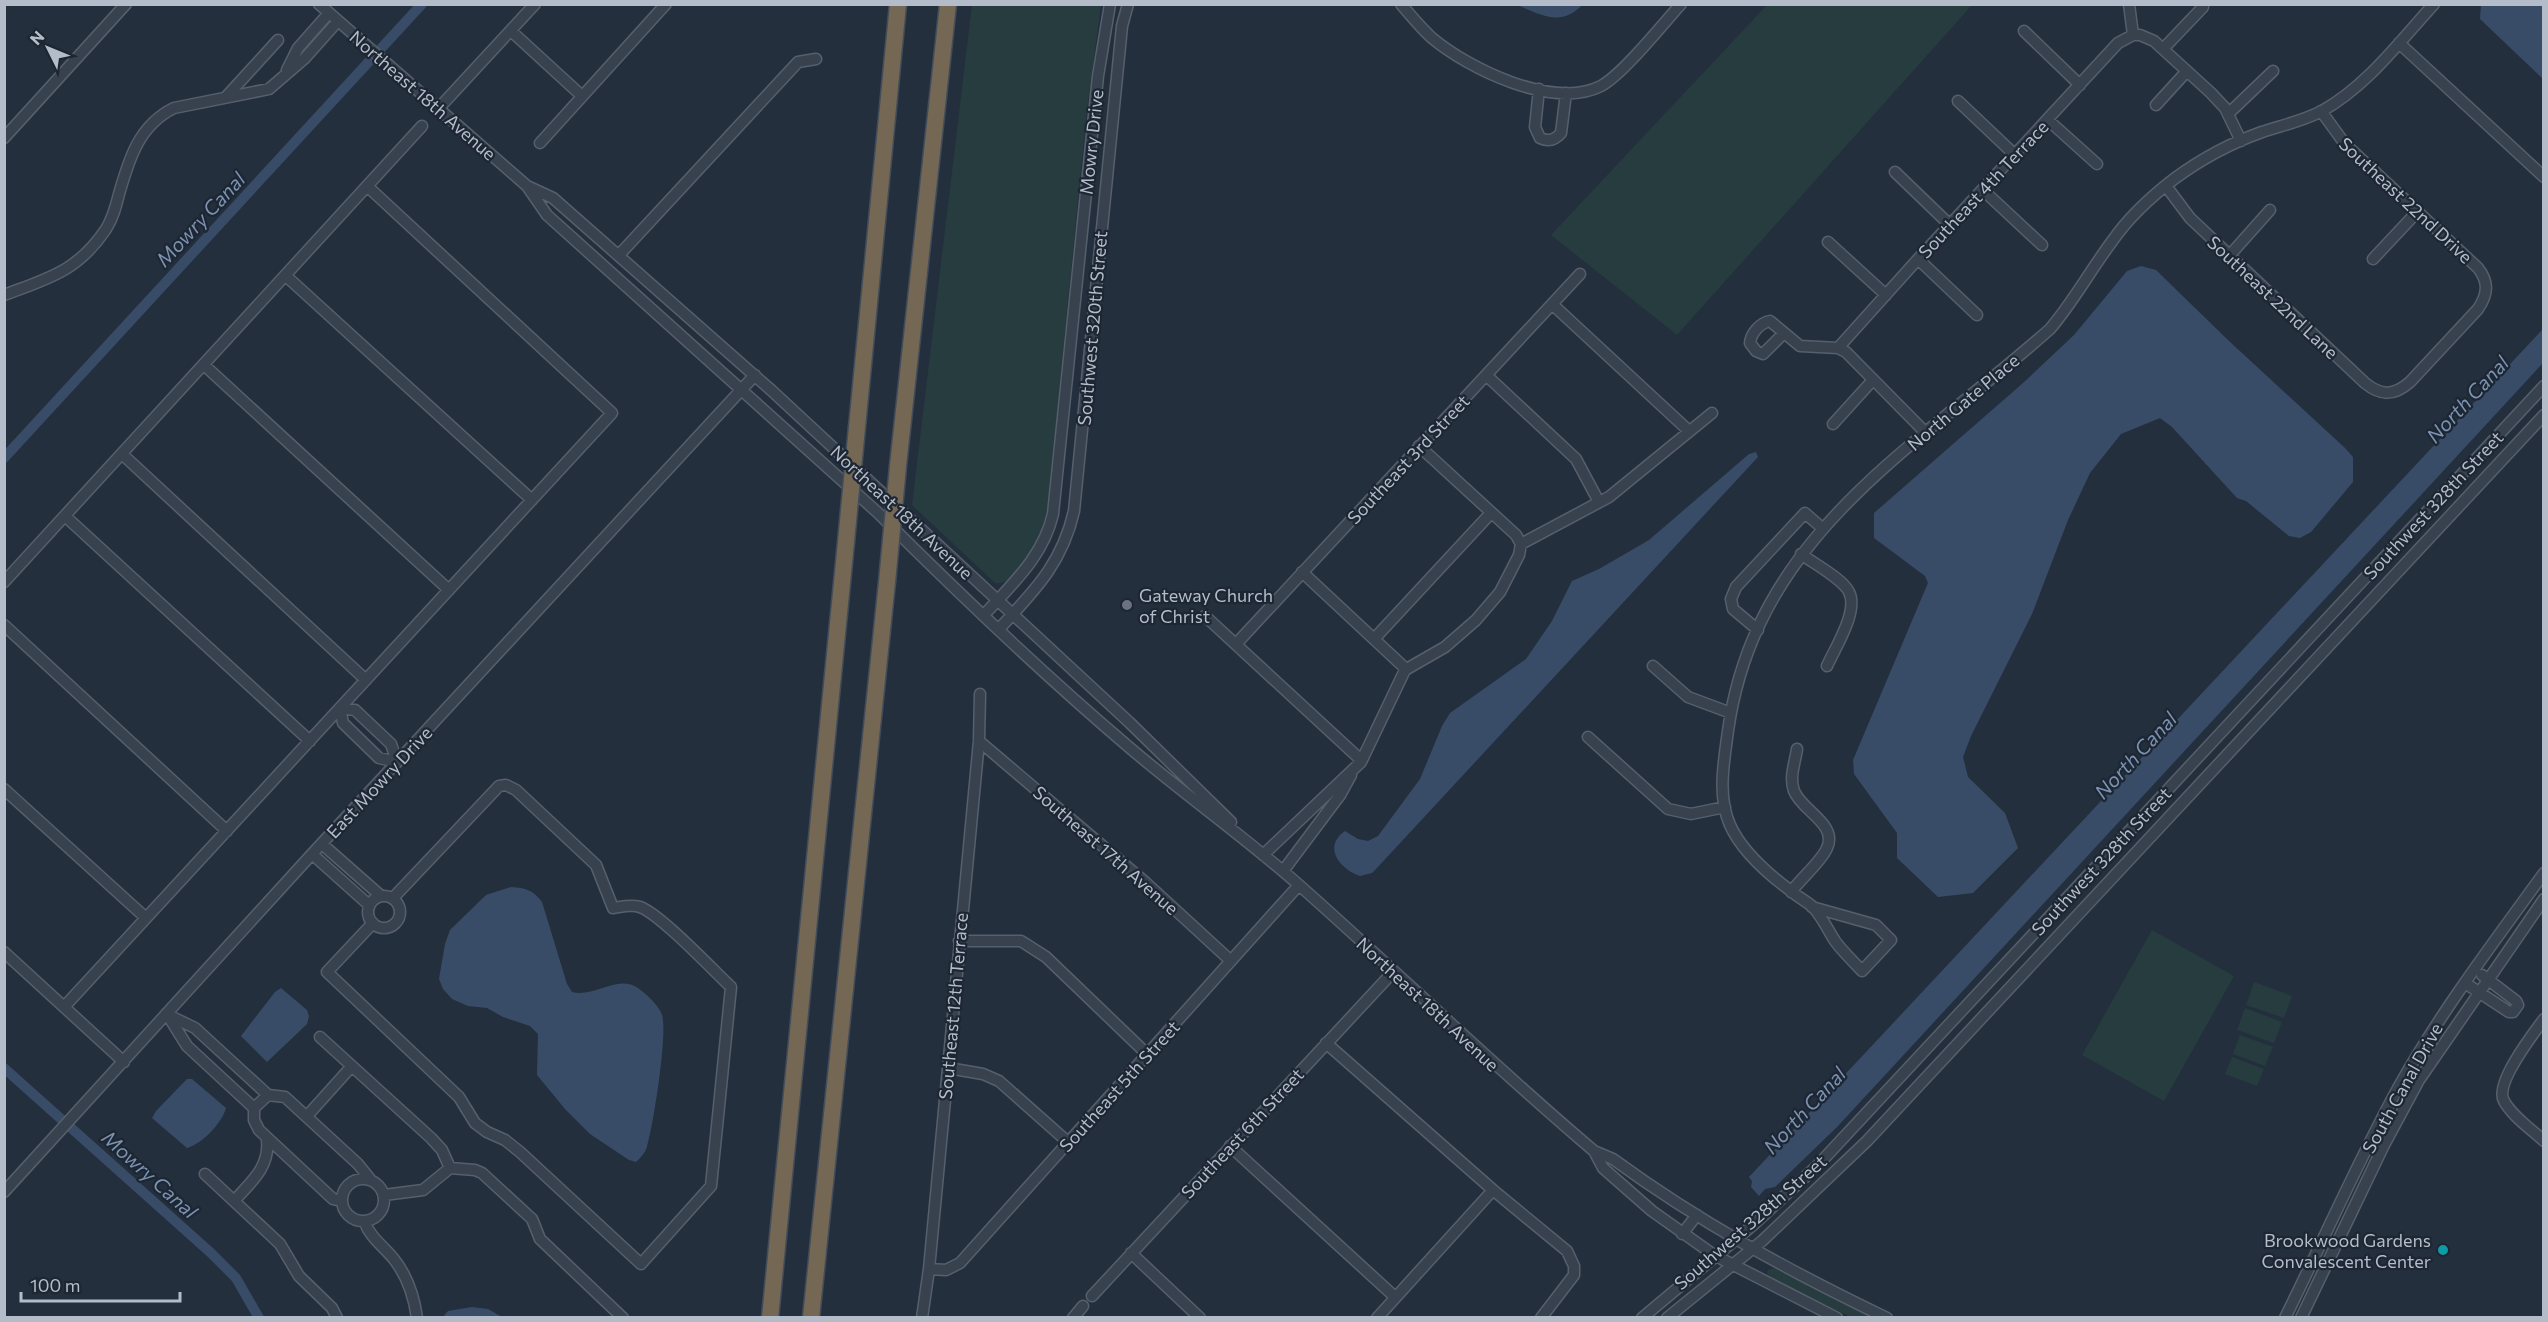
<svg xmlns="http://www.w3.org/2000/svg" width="2548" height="1322" font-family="Commissioner,sans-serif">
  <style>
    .green { fill: #263c3f }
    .water { fill: #394c67 }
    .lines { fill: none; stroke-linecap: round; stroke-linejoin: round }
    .canal { stroke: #394c67; stroke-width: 10 }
    .minor-casing { stroke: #565f6c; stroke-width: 13 }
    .highway-casing { stroke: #434c59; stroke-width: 19 }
    .minor { stroke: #38414e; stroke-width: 10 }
    .highway { stroke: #746855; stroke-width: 16 }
    .highway-bridge-casing { stroke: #434c59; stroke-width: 19; stroke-linecap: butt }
    .highway-bridge { stroke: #746855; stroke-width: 16 }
    .worship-dot { fill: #6b7280; stroke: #1d2633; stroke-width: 2 }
    .culture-dot { fill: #0f9aa8; stroke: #1d2633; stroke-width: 2 }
    .labels { text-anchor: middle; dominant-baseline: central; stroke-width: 4.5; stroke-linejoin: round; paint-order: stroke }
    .street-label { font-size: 18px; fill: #b4bcc9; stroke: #1d2633 }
    .poi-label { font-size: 18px; fill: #b4bcc9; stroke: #1d2633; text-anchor: start }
    .water-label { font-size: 20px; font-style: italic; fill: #7c92b1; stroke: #1d2633 }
  </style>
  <rect width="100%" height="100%" fill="#242f3e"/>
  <path class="green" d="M972,5H1101L1087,109L1047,512C1043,532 1020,587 995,583L912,505Z
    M1767,5H1972L1677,335L1551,235Z
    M2152,930L2234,976L2164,1101L2082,1055Z
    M2254,982L2292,996L2284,1018L2246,1005Z
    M2245,1008L2282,1022L2274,1043L2237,1030Z
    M2240,1035L2273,1047L2265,1066L2233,1054Z
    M2232,1057L2264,1069L2257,1086L2225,1074Z
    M1774,1268L1874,1317H1851L1781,1284L1767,1274L1768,1270Z"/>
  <path class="water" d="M1517,5H1516H1582C1561,27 1542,15 1517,5Z
    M2481,5H2543V79L2480,19Z
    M2141,266L2156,270L2229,341L2345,448L2353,457V482L2311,532L2300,538L2289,536L2246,501L2237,498L2172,427L2160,418L2121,434L2090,473L2068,520L2032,614L1971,736L1963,757L1968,777L2005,813L2018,848L1973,893L1938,897L1897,858V833L1854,774L1853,760L1928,583L1925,576L1874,538V513L2023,383L2074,335L2127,271Z
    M2543,329V363L1837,1127L1775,1187L1765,1189L1759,1196L1751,1187L1752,1181L1749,1177Z
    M1756,452L1758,457L1376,869L1372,873L1360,876C1340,869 1322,847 1345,831L1358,839L1368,841L1378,836L1420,779L1442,726L1450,713L1526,659L1552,621L1572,581L1599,569L1649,540L1749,454Z
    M511,887C526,888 533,890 542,902L567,984L572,992C594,998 618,974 638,988C646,994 659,1005 662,1015C668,1033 653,1128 647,1147C645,1153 641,1157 636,1162L629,1160L590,1134L565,1109L537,1075L538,1034L530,1026L503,1017L487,1008L468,1006L452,999L443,989L439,979L445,944L450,930L486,895Z
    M281,988L307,1010L309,1016L307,1024L267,1062L241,1036L275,992Z
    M187,1079H192L226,1108C222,1123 202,1144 187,1148L152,1118L156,1111Z
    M472,1307L488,1309L502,1317H443L448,1311Z"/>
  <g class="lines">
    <path class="canal" d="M4,458L422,4
      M4,1068L211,1253L236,1278L259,1318"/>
    <defs>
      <path id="minor" d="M319,4L527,186L547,215L877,512C958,593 1042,673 1130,748C1185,795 1245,837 1299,885C1394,969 1484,1057 1580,1139L1594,1151L1613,1159C1699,1222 1791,1272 1887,1318
        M1401,4C1411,16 1421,28 1432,38C1469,69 1553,110 1601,86C1622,75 1663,24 1681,4
        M2129,4L2133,35
        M511,31L582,96
        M2024,31L2080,85
        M2133,35H2140L2154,41L2211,93L2225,108L2241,141
        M2399,43L2544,177
        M2163,49L2203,7
        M287,70L298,48L329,13
        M1539,89L1535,127L1540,138C1549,142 1555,140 1561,133L1566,93
        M226,97L278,40
        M1958,101L2015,155
        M2156,105L2187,71
        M439,108L535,4
        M2228,114L2273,71
        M2048,120L2097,164
        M4,138L126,4
        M540,143L666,4
        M1895,172L1950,225
        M367,186L422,126
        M527,186L553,198L771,390L1130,723L1231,822
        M2166,186L2190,218L2365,383C2381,396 2394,396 2410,382L2478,309C2488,294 2489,282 2478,268L2345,144L2321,111
        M1983,190L2042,245
        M1828,242L1886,295
        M619,255L798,62L816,59
        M2229,256L2270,210
        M1918,259L1977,315
        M2373,259L2417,212
        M286,276L532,500
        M4,295C49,278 78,271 106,229C113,218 116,206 119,194C129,159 139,125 174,108L269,89L305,58L338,21
        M1552,304L1689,431
        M1784,333L1763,354L1756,351L1750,343C1751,333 1760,323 1770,321L1800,346L1838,348L1846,352L1926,433
        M1838,348L1918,259L2118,43L2133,35
        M204,365L449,590
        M1486,375L1576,459L1599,502
        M1833,424L1872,381
        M1419,446L1516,535L1521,544
        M122,454L366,680
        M65,516L310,741
        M1521,544L1609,497L1712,413
        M1801,554C1813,563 1843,579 1849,592C1859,611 1835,648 1827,666
        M1302,572L1406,669
        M4,582L367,186L612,413L64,1007
        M984,615C1012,584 1043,557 1053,514L1098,76L1110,4
        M1205,616L1361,760
        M4,625L227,831
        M999,629C1034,591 1062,564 1074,511L1122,26L1128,4
        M1758,630L1733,609L1731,599L1736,587L1805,513L1822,528
        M1374,639L1491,513
        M1236,644L1580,274
        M1653,666L1688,697L1731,713
        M340,708L355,710L391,744L397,762L379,758L343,723Z
        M1588,737L1668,809L1691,814L1725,807
        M979,741L1145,882L1231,961
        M4,789L146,918
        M322,844L381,896
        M312,854L369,905
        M1263,855L1361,762L1405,670L1445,647L1476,620L1500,592L1519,555L1521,544
        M1283,871L1340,795L1351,775
        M1791,892C1801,878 1821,862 1827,848C1838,824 1802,811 1794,791C1789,777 1795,763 1797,749
        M368 912a16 16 0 1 1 32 0a16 16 0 1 1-32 0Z
        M1812,907L1876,925L1891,940L1862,971C1853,961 1843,952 1835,941C1828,930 1822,917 1813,907C1806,901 1798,897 1791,891C1768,874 1742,852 1730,825C1717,796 1724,761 1728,731C1755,535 1916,448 2050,329C2074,301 2091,269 2113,240C2129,217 2152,196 2174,179C2201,159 2231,143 2262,132C2283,125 2303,121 2322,111C2367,86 2400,41 2434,4
        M373,923L327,972L459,1097L475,1123L487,1132L505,1140L520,1152L641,1264L711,1186L731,987C712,969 660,914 640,907C631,904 621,907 613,908L596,865L516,790L506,785L499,786L393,898
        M959,941H1021L1046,957L1148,1055
        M4,952L124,1062
        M2465,983L2509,1012H2513L2518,1005L2516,1001L2482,975
        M166,1014L195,1028L268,1095L285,1097L358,1164L370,1179
        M167,1014L187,1046L254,1108
        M2544,1019C2533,1034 2494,1084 2504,1101C2512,1116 2531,1129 2544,1141
        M320,1037L431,1138L442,1150L450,1168
        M1326,1043L1493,1190L1567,1251L1574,1266V1275L1541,1318
        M948,1068L983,1074L999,1081L1069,1143
        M268,1095L254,1108V1120L259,1130L333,1199L341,1201
        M307,1116L352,1066
        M1230,1146L1395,1297
        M1594,1151L1603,1168L1652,1211L1714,1255L1837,1318
        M205,1174L280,1244L299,1276L332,1308L337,1318
        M342 1200a21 21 0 1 1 42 0a21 21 0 1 1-42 0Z
        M4,1192L312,854L755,375
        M384,1195L423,1190L450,1168L475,1170L482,1173L532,1219L540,1239L623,1318
        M234,1201C251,1182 270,1167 267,1140
        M364,1221C370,1237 382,1245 393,1258C407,1275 414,1296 417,1318
        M1682,1234L1697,1215
        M1131,1253L1200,1318
        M929,1269L946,1270L960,1263L1299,885
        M1092,1296L1393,972
        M922,1318L929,1269L979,741L980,694
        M1073,1318L1083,1306
        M1377,1318L1493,1190
        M1642,1318L1753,1225L1818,1165L2544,386
        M1667,1318L1762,1241L1867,1141L2544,415
        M2285,1318C2323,1241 2357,1163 2398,1088C2440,1013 2493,943 2544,873
        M2301,1318L2383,1147L2419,1080L2544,899"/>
      <path id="highway" d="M857,427L898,4
        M898,466L948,4
        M770,1318L846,542
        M811,1318L887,582"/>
    </defs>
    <use href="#minor" class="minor-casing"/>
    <use href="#highway" class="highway-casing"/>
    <use href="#minor" class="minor"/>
    <use href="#highway" class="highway"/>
    <defs>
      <path id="highway-bridge" d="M846,542L857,427
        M887,582L898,466"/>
    </defs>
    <use href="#highway-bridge" class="highway-bridge-casing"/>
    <use href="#highway-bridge" class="highway-bridge"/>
  </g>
  <circle class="worship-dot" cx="1127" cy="605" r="6"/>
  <circle class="culture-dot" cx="2443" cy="1250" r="6"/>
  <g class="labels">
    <g class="street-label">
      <text transform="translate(423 95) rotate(41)">Northeast 18th Avenue</text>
      <text transform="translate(1091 142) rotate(-84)">Mowry Drive</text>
      <text transform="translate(1983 189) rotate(-47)">Southeast 4th Terrace</text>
      <text transform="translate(2406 200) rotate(43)">Southeast 22nd Drive</text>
      <text transform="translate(2273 297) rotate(43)">Southeast 22nd Lane</text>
      <text transform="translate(1092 328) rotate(-85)">Southwest 320th Street</text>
      <text transform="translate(1963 402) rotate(-40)">North Gate Place</text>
      <text transform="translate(1408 459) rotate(-47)">Southeast 3rd Street</text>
      <text transform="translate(2433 505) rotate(-47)">Southwest 328th Street</text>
      <text transform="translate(902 512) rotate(43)">Northeast 18th Avenue</text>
      <text transform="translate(379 782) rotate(-47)">East Mowry Drive</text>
      <text transform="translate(1106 850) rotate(41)">Southeast 17th Avenue</text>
      <text transform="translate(2101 861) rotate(-47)">Southwest 328th Street</text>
      <text transform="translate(1428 1004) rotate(43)">Northeast 18th Avenue</text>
      <text transform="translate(953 1006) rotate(-85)">Southeast 12th Terrace</text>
      <text transform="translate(1119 1086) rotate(-48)">Southeast 5th Street</text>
      <text transform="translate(2402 1088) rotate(-61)">South Canal Drive</text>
      <text transform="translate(1242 1133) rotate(-47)">Southeast 6th Street</text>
      <text transform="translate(1750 1222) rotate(-41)">Southwest 328th Street</text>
    </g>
    <g class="poi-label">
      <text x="1139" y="595">Gateway Church<tspan x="1139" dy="21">of Christ</tspan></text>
      <text x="2431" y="1240" text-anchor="end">Brookwood Gardens<tspan x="2431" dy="21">Convalescent Center</tspan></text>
    </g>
    <g class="water-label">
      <text transform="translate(200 219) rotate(-47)">Mowry Canal</text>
      <text transform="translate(2467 399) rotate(-47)">North Canal</text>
      <text transform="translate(2135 755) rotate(-47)">North Canal</text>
      <text transform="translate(1804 1110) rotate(-47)">North Canal</text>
      <text transform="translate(150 1174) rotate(42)">Mowry Canal</text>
    </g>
  </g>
  <rect width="2548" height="1322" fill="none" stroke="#b4bcc9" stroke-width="12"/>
  <g transform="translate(48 48) rotate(313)" stroke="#1d2633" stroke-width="4.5" paint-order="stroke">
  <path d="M0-4.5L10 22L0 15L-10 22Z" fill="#b4bcc9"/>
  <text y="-9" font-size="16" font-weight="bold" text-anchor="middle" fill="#b4bcc9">N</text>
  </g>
  <path d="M21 1292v9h159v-9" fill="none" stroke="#b4bcc9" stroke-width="3"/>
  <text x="30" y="1292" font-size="18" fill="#b4bcc9" stroke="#1d2633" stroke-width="4.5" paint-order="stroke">100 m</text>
</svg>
